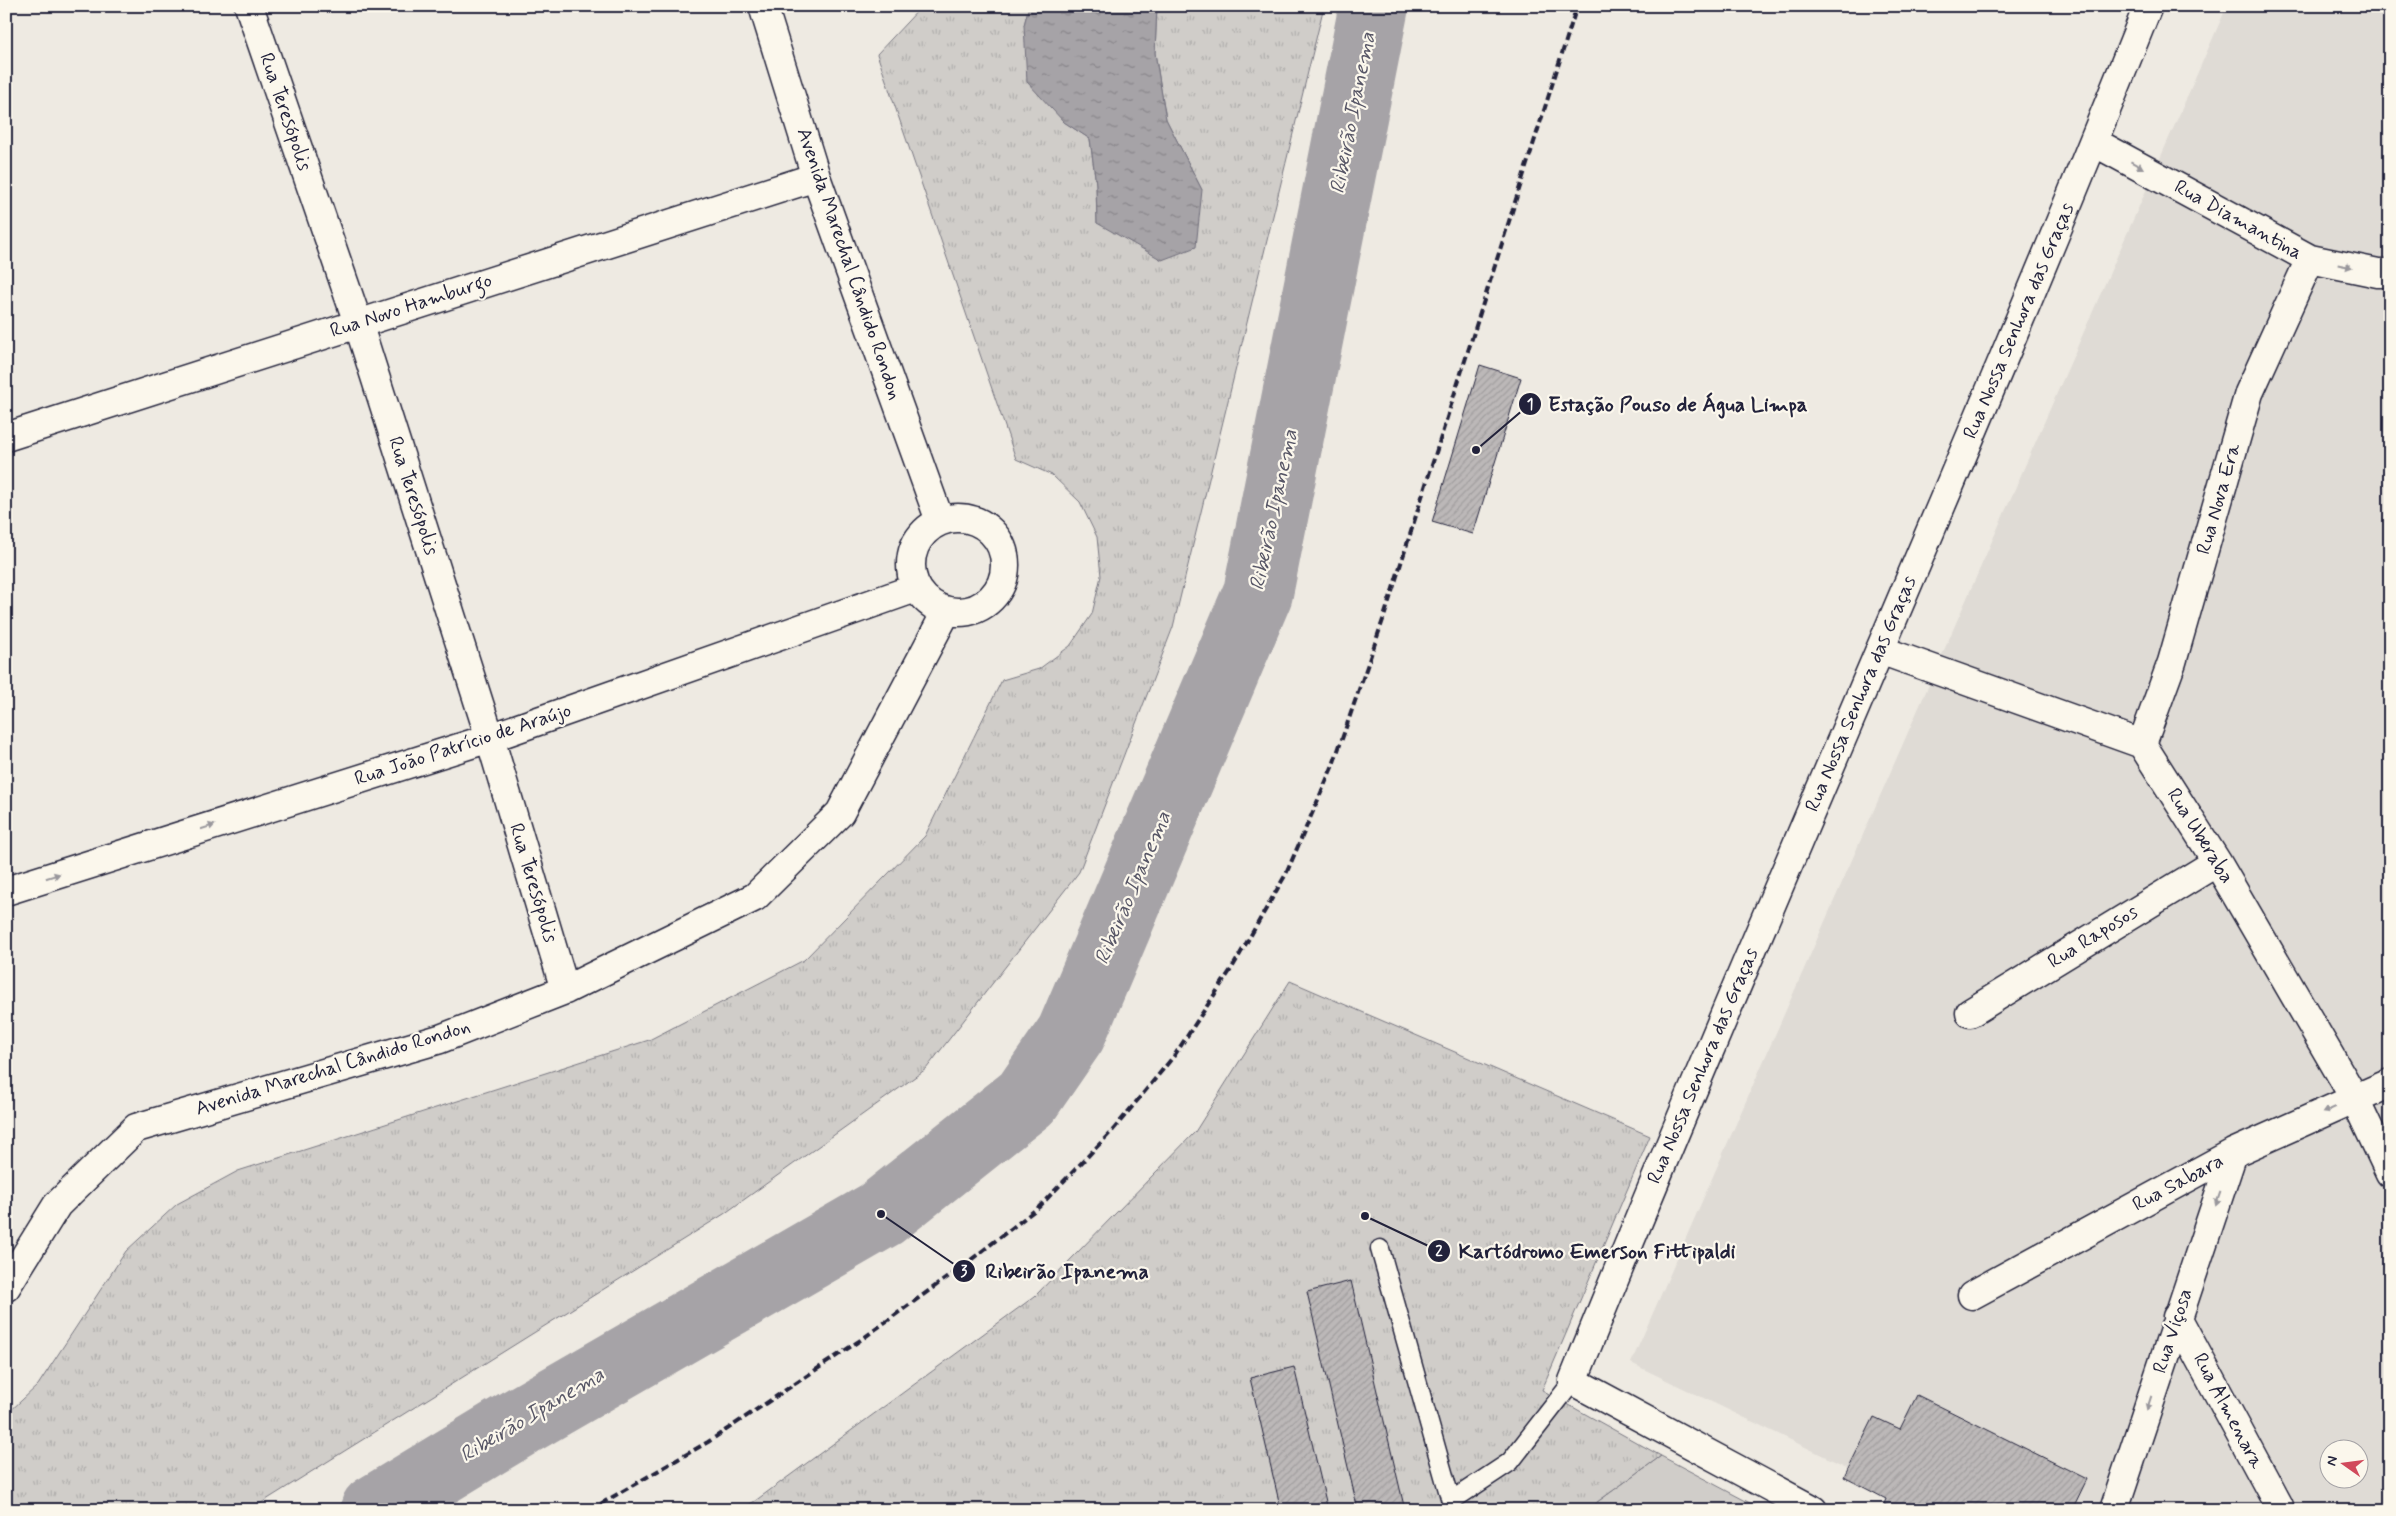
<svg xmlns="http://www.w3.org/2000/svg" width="2396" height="1516" font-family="Mynerve,sans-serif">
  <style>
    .built { fill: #dfdbd5; fill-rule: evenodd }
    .grass { fill: #d0cdc9; stroke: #797882 }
    .park { fill: url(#park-tufts); stroke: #797882 }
    .water { fill: url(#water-ripples); stroke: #716f7c }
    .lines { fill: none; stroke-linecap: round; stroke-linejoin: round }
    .river { stroke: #a6a3a7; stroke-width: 70 }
    .building { fill: url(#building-hatch); stroke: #22223b }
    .service-casing { stroke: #22223b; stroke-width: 21 }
    .minor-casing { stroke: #22223b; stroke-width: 31 }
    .service { stroke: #fbf7ec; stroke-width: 18 }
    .minor { stroke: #fbf7ec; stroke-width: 28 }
    .rail { stroke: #22223b; stroke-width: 4; stroke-dasharray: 8 4; stroke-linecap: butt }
    .oneway { fill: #99979c }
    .labels { text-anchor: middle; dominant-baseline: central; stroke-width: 4.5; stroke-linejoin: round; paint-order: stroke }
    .street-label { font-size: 20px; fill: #22223b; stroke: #fbf7ec }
    .water-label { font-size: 21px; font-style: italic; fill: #575666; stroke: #fbf7ec }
    .leader { fill: none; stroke: #22223b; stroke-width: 2 }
    .callout-dot { fill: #22223b; stroke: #fbf7ec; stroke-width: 2 }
    .mark-label { font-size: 15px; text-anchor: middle; font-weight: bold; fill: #fff }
    .callout-label { font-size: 21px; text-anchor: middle; font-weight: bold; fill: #22223b; stroke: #fbf7ec; stroke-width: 4.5; stroke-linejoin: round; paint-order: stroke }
  </style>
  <defs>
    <pattern id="park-tufts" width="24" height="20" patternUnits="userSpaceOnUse" patternTransform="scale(1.25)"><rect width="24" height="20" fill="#d0cdc9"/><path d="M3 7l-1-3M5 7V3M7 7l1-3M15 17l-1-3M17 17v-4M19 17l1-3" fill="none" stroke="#b2b0ae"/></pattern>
    <pattern id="water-ripples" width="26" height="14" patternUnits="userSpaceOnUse" patternTransform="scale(1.25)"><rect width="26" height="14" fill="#a6a3a7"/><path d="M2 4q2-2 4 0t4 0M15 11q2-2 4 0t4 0" fill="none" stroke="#878489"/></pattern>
    <pattern id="building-hatch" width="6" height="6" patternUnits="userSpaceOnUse" patternTransform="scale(1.25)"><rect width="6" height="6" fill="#bcb8b8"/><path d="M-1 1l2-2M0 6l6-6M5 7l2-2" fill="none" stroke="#a19e9f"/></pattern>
  </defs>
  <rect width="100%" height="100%" fill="#eeeae2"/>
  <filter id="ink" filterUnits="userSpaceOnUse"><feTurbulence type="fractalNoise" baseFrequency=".02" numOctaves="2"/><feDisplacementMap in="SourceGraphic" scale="10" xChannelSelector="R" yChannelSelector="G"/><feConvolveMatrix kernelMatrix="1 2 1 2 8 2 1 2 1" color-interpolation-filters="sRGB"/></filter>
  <g filter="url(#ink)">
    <path class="built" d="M2227,6H2390V1510H1936L1631,1363ZM2328,1448H2358V1478H2328Z"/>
    <path class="grass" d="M1661,1456L1763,1510H1586Z"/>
    <path class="park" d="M922,6H1029L1024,25L1064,122L1090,139L1096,184L1097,223L1202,190L1166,119L1155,53L1157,6H1324L1173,627L1079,872L926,1069L724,1214L250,1510H6V1415L38,1385L126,1251L177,1204L238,1171L649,1040L804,960L925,836L1002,680L1039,669L1070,646L1092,614L1101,576L1097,537L1080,502L1052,475L1016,459L877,54Z
      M1290,981L1650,1136L1542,1390L1661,1456L1586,1510H739L755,1501L1035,1296L1195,1132Z"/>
    <path class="water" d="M1029,6H1157L1155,53L1166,119L1202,190L1196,247L1162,260L1097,223L1096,184L1090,139L1064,122L1027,82L1024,25Z"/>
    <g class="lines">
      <path class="river" d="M375,1510L520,1422L881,1214L1027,1098L1071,1034L1258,593L1374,6"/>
    </g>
    <path class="building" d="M1480,365L1521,378L1473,534L1432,522Z
      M1351,1281L1404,1506L1391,1510H1358L1307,1292Z
      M1294,1367L1328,1510H1281L1250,1378Z
      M1917,1395L2087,1479L2072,1510H1895L1884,1504L1886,1499L1844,1477L1874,1417L1900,1429Z"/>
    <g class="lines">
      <defs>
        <path id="service" d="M1380,1249L1451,1501L1510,1462L1573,1381"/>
        <path id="minor" d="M249,6L358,323L490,738L565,990
          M763,6L816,177L940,521
          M2094,142L2310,259L2378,273H2390
          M6,437L816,177
          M911 565a47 47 0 1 1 94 0a47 47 0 1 1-94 0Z
          M1880,650L2142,744L2217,862L2355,1099L2390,1173
          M2142,744L2172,662L2249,393L2310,259
          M6,891L490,738L916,588
          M1970,1013L2217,862
          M6,1287L57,1205L136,1128L440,1039L565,990L755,897L840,813L946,612
          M1972,1295L2233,1153L2390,1083
          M2177,1317L2279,1506
          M1813,1510L1573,1381C1759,920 1964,467 2148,6
          M2114,1510L2233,1153"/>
      </defs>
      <use href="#service" class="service-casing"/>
      <use href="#minor" class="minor-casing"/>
      <use href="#service" class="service"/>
      <use href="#minor" class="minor"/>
      <path class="rail" d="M590,1510L708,1442L862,1339L963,1266L1039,1207L1113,1130L1174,1056L1232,968L1286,874L1333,765L1384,617L1577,6"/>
    </g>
    <defs><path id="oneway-solid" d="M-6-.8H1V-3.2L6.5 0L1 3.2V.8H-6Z" transform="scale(1.25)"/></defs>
    <g class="oneway">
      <use href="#oneway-solid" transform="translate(2137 165) rotate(29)"/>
      <use href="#oneway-solid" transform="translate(2345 266) rotate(11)"/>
      <use href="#oneway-solid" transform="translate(208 827) rotate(-18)"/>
      <use href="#oneway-solid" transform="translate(53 876) rotate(-18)"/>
      <use href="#oneway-solid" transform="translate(2329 1110) rotate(156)"/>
      <use href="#oneway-solid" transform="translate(2218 1199) rotate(109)"/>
      <use href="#oneway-solid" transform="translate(2149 1403) rotate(108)"/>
    </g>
  </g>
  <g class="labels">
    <g class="street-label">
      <text transform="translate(285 112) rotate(71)">Rua Teresópolis</text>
      <text transform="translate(2238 220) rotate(29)">Rua Diamantina</text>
      <text transform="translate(849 264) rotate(71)">Avenida Marechal Cândido Rondon</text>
      <text transform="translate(411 306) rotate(-18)">Rua Novo Hamburgo</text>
      <text transform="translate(2019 321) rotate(-67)">Rua Nossa Senhora das Graças</text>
      <text transform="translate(413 496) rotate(72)">Rua Teresópolis</text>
      <text transform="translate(2219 499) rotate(-74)">Rua Nova Era</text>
      <text transform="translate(1861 694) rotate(-67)">Rua Nossa Senhora das Graças</text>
      <text transform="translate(463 745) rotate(-18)">Rua João Patrício de Araújo</text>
      <text transform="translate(2200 836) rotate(58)">Rua Uberaba</text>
      <text transform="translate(533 883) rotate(73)">Rua Teresópolis</text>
      <text transform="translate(2093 937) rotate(-32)">Rua Raposos</text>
      <text transform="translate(1703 1066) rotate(-67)">Rua Nossa Senhora das Graças</text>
      <text transform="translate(333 1068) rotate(-17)">Avenida Marechal Cândido Rondon</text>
      <text transform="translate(2178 1183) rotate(-28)">Rua Sabara</text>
      <text transform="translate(2173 1331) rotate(-72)">Rua Viçosa</text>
      <text transform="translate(2228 1411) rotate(62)">Rua Almenara</text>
    </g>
    <g class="water-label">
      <text transform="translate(1353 113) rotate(-79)">Ribeirão Ipanema</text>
      <text transform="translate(1274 510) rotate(-78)">Ribeirão Ipanema</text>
      <text transform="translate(1133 888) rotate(-67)">Ribeirão Ipanema</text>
      <text transform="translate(532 1415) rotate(-31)">Ribeirão Ipanema</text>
    </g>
  </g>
  <path class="leader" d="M1476 450L1530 404M1365 1216L1439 1251M881 1214L964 1271"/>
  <g class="callout-dot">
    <circle cx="1476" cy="450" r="5"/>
    <circle cx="1365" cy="1216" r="5"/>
    <circle cx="881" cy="1214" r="5"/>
    <circle cx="1530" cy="404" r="12"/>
    <circle cx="1439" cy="1251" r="12"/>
    <circle cx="964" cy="1271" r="12"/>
  </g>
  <g class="mark-label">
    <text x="1530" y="409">1</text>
    <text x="1439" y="1256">2</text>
    <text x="964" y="1276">3</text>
  </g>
  <g class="callout-label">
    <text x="1678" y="411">Estação Pouso de Água Limpa</text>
    <text x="1597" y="1258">Kartódromo Emerson Fittipaldi</text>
    <text x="1067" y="1278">Ribeirão Ipanema</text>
  </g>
  <rect width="2396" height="1516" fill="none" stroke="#fbf7ec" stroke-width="25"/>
  <rect x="12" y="12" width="2371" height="1491" fill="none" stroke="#22223b" stroke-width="2" filter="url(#ink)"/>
  <g transform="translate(2344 1464) rotate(284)"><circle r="24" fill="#fbf7ec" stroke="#a4a2a5"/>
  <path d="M0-4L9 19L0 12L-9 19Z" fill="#d1495b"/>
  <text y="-8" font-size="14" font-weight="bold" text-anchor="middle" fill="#22223b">N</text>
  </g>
</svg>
